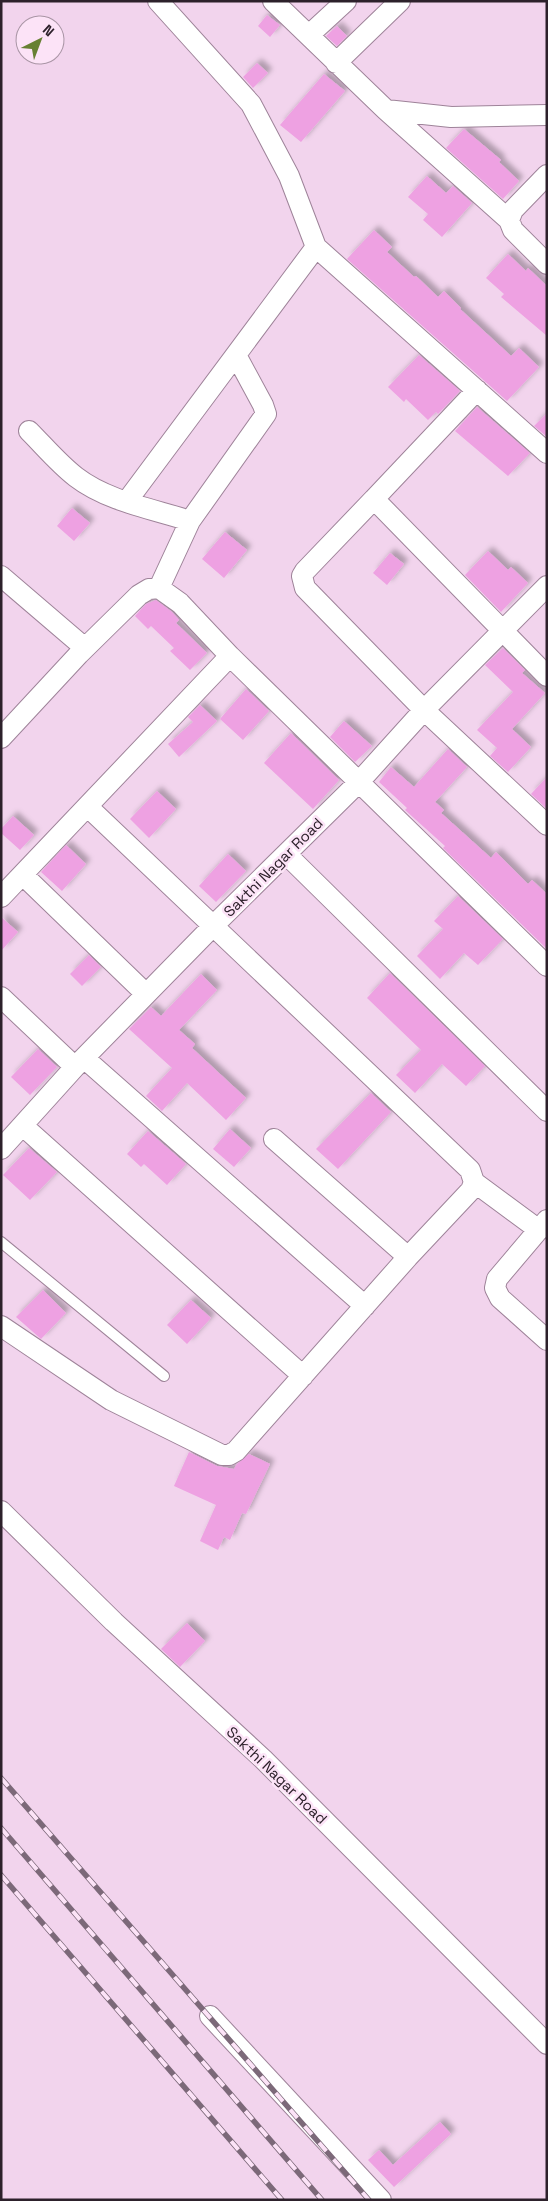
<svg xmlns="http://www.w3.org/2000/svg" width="548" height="2201" font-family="'Space Grotesk',sans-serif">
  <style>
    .building { fill: #eea1e2; filter: url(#shadow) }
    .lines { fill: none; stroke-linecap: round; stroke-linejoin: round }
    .service-casing { stroke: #9e8399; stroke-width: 12 }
    .minor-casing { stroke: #9e8399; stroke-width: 22 }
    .service { stroke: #fff; stroke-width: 10 }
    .minor { stroke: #fff; stroke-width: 20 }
    .rail-casing { stroke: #7c6979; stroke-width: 5.5 }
    .rail { stroke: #fce3f7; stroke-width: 4; stroke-dasharray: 11; stroke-linecap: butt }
    .labels { text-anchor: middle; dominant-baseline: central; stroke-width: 5; stroke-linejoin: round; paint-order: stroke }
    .street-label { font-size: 15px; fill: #2d212b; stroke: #fce3f7 }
  </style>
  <defs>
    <filter id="shadow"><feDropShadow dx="4.5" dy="-4.5" stdDeviation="2.5" flood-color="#0004"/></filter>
  </defs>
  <rect width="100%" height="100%" fill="#f2d4ed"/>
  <path class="building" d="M267,15L280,25L270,37L258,26Z
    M337,26L347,36L337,46L326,36Z
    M257,63L268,73L253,88L243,77Z
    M324,74L345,91L301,142L280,125Z
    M464,129L501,160L499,162L519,181L503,199L446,148Z
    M427,176L446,193L453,186L472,203L442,237L423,220L428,214L408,197Z
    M374,230L392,247L387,252L414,277L416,276L438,297L444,291L461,308L460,309L511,356L519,348L539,367L507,401L347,259Z
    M508,254L526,271L528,268L547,286V336L501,297L504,294L486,278Z
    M419,355L460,391L438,414L436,412L428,420L406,399L404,402L388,387Z
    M477,407L530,453L508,476L455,431Z
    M547,413V435L546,436L534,426Z
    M72,508L90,523L74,541L57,526Z
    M225,532L247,550L224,578L202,559Z
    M488,551L508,570L511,567L528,583L501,612L465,575Z
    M390,553L404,564L387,585L373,573Z
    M156,600L172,612L179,620L176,623L207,653L190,670L170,651L174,648L151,626L148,629L135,616L146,604Z
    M503,648L525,670L522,673L545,693L512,729L531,747L508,772L490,756L497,748L477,730L513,692L485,665Z
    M246,689L269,711L243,740L220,719Z
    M200,705L217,721L179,757L168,744L193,722L188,717Z
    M344,721L372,746L355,762L330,737Z
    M291,733L339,780L313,809L264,763Z
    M448,749L467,767L435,802L444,810L441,813L491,858L496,852L528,884L532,880L547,894V949L443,848L445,846L405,810L407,808L379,782L391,767L414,787Z
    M547,777V809L531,794Z
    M157,791L176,809L149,838L130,819Z
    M13,816L34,835L20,850L1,833V829Z
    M66,845L86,864L62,891L41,872Z
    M228,854L246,871L216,902L199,886Z
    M458,896L503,939L478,965L464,953L440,979L417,956L443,929L434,921Z
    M1,917L18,932L1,951Z
    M89,955L101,967L82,986L70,974Z
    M390,973L485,1066L466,1086L442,1064L415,1093L396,1075L421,1050L367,998Z
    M201,974L217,990L179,1030L195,1044L192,1048L246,1098L226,1120L187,1083L162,1111L146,1096L172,1068L129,1029L151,1007L161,1016Z
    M38,1049L57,1067L30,1095L11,1077Z
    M371,1093L391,1112L338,1169L316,1149Z
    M230,1129L251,1148L234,1167L213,1149Z
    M148,1131L186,1164L167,1185L144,1164L141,1167L127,1154Z
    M29,1148L57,1172L30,1200L3,1175Z
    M43,1290L66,1313L41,1339L16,1317Z
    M191,1300L211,1318L187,1344L167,1325Z
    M189,1452L217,1466L234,1469L237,1464L249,1454L270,1464L246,1514L242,1513L230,1540L224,1537L218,1550L200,1541L216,1505L174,1486Z
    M187,1623L205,1641L180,1667L161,1649Z
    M440,2122L451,2134L394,2187L368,2160L379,2150L393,2165Z"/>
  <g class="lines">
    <defs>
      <path id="service" d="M1,1242L164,1376"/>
      <path id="minor" d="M158,1L251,104L289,176L316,247L547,453
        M273,1L386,110L451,117L547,115
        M309,35L346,1
        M336,63L400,1
        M386,110L509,220
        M547,175L513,210L509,220L513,230L547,264
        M477,390L374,499L547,676
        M29,431C44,446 59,464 76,477C107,501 153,509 190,521
        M374,499L305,571L302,576L305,588L424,710L547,825
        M127,501L316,247
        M1,576L85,648
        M159,588L190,521L266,414L263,405L236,355
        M1,738L79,654L139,595L149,589L159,588L180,603L230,656L547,966
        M286,854L547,1111
        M23,875L146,994
        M1,897L230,656
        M1,997L75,1067
        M84,1058L365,1306
        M23,1126L303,1376
        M274,1139L408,1257
        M1,1149L75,1067L213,926L358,783L424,710L547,586
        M474,1182L539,1230
        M547,1220L497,1279L495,1288L500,1298L547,1340
        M1,1326L111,1400L222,1455H229L236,1451L408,1257L471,1190L474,1182L470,1170L88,807
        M1,1511L114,1622L263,1759L547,2044
        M210,2016L381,2200"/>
    </defs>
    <use href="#service" class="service-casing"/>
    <use href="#minor" class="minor-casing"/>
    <use href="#service" class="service"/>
    <use href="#minor" class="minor"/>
    <defs>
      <path id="rail" d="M1,1778L369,2200
        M1,1828L322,2200
        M1,1875L282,2200"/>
    </defs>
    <use href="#rail" class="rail-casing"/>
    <use href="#rail" class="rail"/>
  </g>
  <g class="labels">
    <g class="street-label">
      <text transform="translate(273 867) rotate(-45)">Sakthi Nagar Road</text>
      <text transform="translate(277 1775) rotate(44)">Sakthi Nagar Road</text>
    </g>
  </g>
  <rect width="548" height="2201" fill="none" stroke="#2d212b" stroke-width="5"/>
  <g transform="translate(40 40) rotate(42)"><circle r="24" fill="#fce3f7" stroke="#a995a5"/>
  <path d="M0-4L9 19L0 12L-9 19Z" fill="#678033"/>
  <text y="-8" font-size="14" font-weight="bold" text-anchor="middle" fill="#2d212b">N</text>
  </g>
</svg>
